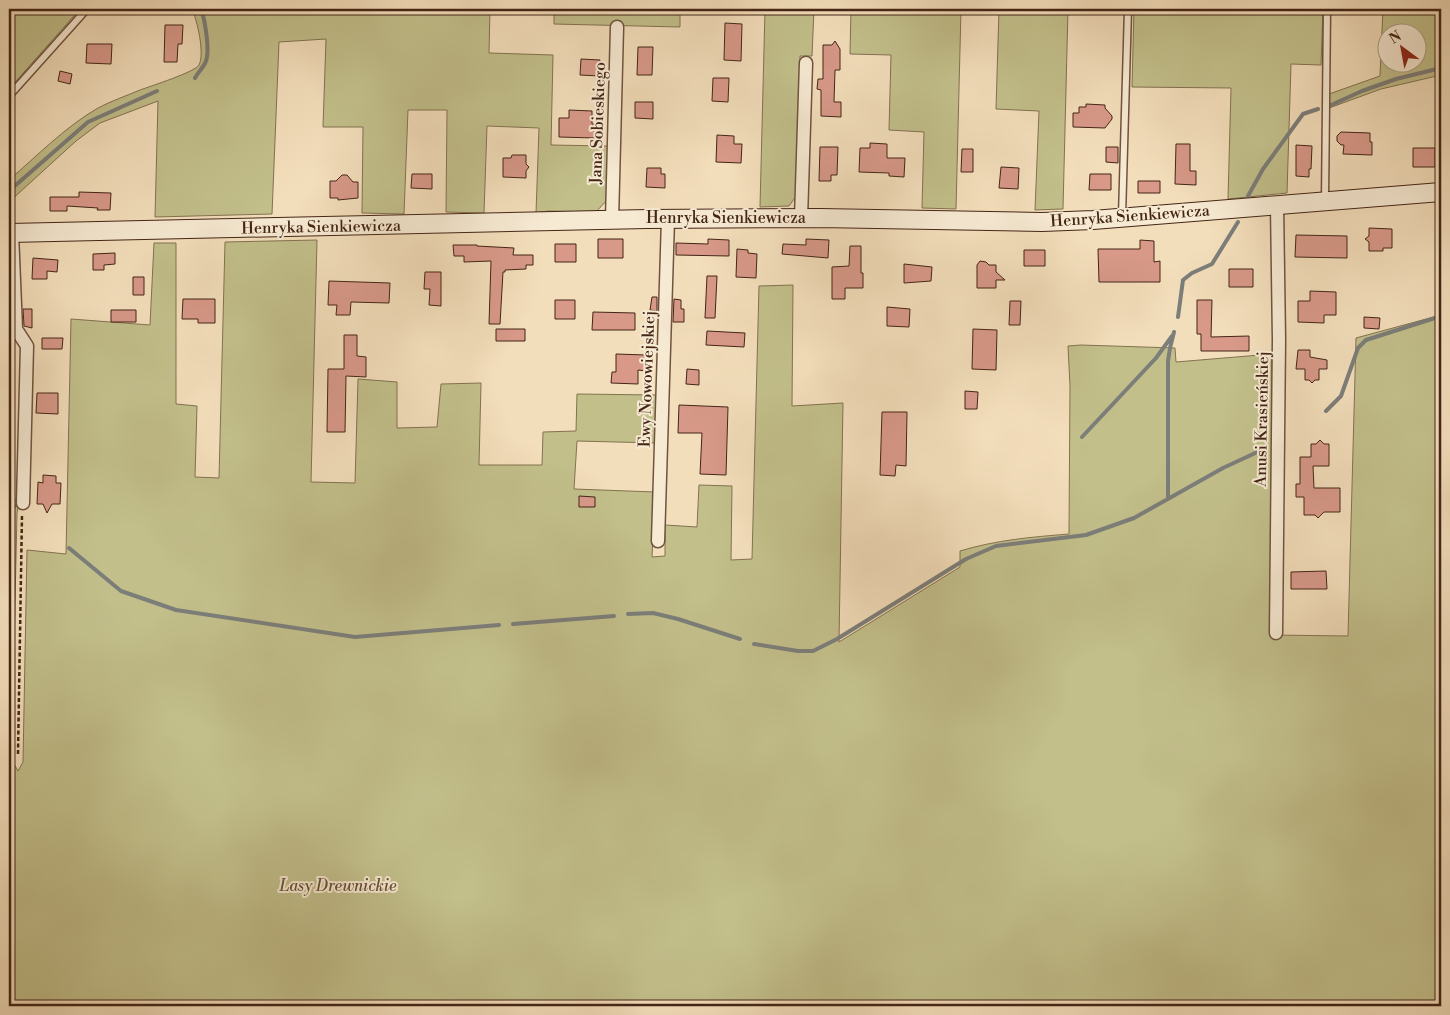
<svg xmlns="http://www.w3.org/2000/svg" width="1450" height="1015" font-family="'Libre Bodoni',serif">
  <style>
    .green { fill: #c2bf8b; stroke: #837250; fill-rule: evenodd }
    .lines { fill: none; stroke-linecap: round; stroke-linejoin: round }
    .stream { stroke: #7c7e7a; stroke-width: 4 }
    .building { fill: #d89989; stroke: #442516 }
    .lane-casing { stroke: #70533f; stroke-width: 9 }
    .street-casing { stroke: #70533f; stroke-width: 15 }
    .secondary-casing { stroke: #442516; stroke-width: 20 }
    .path { stroke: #442516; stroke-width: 2.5; stroke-dasharray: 4 2.5; stroke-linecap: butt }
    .lane { stroke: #f7ead3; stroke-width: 6 }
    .street { stroke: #f7ead3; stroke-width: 12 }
    .secondary { stroke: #f7ead3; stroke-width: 18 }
    .labels { text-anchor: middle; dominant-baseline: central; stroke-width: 4; stroke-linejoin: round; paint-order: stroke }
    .street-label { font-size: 16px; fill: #442516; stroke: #f7ead3 }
    .park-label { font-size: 16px; font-style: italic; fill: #644c33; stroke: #f7ead3 }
  </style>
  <rect width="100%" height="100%" fill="#f3debb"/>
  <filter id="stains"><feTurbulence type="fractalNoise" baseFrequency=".004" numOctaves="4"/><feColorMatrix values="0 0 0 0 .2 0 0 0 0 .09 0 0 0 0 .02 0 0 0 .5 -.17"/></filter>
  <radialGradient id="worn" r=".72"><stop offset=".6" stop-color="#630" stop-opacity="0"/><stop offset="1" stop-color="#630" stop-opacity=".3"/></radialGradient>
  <path class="green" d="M9,9H80L9,89Z
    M192,9H490L489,53L553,55L551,145L608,146L607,200L596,212L548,211L536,213L539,128L487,126L484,213L446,212L447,110H408L404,214L362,213L363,127H323L326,39L279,42L272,214L155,217L158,101L100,123L76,141L9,202V180C37,156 65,127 98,108C111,101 126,96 140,90C151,86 195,72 199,65C205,53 197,20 192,9Z
    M554,9H680V27L554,24Z
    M765,9H814L812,56H800L797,195L789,206L760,207Z
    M851,9H961L956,209L922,208L924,132L889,130L891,55L850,54Z
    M999,9H1068L1063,209L1035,210L1039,111L996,109Z
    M1134,9H1323L1321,65L1291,64L1287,193L1228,199L1231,88L1132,87Z
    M1383,9H1441V75L1381,89L1329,108V94L1380,76ZM1388,32H1418V62H1388Z
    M317,240L311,482L355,483L358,379L397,382V428L437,427L441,384L481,383L479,465H542L543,432L576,431L577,394L657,395V443L577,441L574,489L655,492L652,557L665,556V525L697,527L699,485L732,486L731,560L752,559L759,286L793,285L792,406L843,403L839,642L960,567V551C996,540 1032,537 1069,534L1070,386L1068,346L1081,345L1175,348L1176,362L1272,354V635L1348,636L1356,338L1441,315V1006H9V495L19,503L17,513L12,737L13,762L18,771L23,762L27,550L66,554L71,319L150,325L154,243H176V404L197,406L195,477L219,478L225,242Z"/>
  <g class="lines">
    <path class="stream" d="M195,78C198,72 204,67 206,61C210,50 205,20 201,9
      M1329,106L1362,91L1396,79L1441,68
      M9,191L88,122L157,91
      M1248,196L1263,169L1303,114L1318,109
      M1178,317L1183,280L1192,273L1212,264L1238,222
      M1326,411L1341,396L1358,348L1366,340L1435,318
      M1082,437L1156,358L1172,336
      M1168,497V361L1170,348L1174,332
      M9,501L15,506
      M69,548L121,591L176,610L355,637L499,625
      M628,614L653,613L678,619L740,639
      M513,624L614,616
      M754,644L798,651H813L837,639L966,559L996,546L1086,535L1134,518L1223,468L1266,448"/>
  </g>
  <path class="building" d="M725,23L742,24L741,61L724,60Z
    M165,25H183L182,44H178L177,62H164Z
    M835,41L840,49V70H835L834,102H841V117L821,116V90L817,89L818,79H823V45H832Z
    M87,44H112L111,64L86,63Z
    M638,47H653L652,75H637Z
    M581,59L600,60L599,76L580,75Z
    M60,71L72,74L70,84L58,81Z
    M713,78H729L728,102L712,101Z
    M635,102H653V119L635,118Z
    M1086,104L1105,105V108L1112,116V119L1105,128L1073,127V113H1079V107H1086Z
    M569,110L592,111V124H596L595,138L559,137V118H569Z
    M1341,132L1370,133V142H1372V155L1343,154L1344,145H1341L1337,141V136Z
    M717,135L734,136V144H742L741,163L716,162Z
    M870,143L887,144V158H905L904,177L889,176V173L859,172L860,148H870Z
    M1176,144H1190V171H1196V185L1175,184Z
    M1296,145L1312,146L1311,169H1309V177L1296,176Z
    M820,147H838L837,175H831V181H819Z
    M1106,147H1118V163L1106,162Z
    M1413,148H1435V167H1413Z
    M962,149H973V172H961Z
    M512,155H526V164L529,167L526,171V178L503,177V158H511Z
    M1001,167L1019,168L1018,189L999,188Z
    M647,168H661V174H665V188L646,187Z
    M412,174H432V189L411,188Z
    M1090,174H1111V190H1089Z
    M342,175H347L353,182H358V198L338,200V198H330V181H336Z
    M1138,181H1160V193H1138Z
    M79,192L111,193L110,210H97L98,208L67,206V211H50V197H79Z
    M1369,228L1392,229V248H1383V251H1369V242L1365,239L1369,236Z
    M1296,235L1347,236V258L1295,257Z
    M598,239H623V258H598Z
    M708,239L729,240V256L676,255V243L708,244Z
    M806,239L829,240L828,258L782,254L783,244L806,245Z
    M1140,240L1154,241V262L1160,261V282H1099L1098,249H1140Z
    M555,244H576V262H555Z
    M453,245H477V246L514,248L513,255H533V265H526V269L505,270V272H503L500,324H489L491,261L464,262V256H454Z
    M850,246H861V273H863V288H845V299H832V267L849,266Z
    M737,249L748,250V253L757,254L756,278L736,277Z
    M1024,250H1045V266H1024Z
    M115,253V264L104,265V270H93V254Z
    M33,258L58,260L57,272L47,271V279H32Z
    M980,261L986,262L989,265H996V272L1005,280H996V288H977V265Z
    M904,264L932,267L931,281L904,283Z
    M1229,269H1253V287H1229Z
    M425,272H441V306L429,305L430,289H424Z
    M707,276H717L715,318H705Z
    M133,277H144V295H133Z
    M329,281L390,283L389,303L351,302L350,315H336L337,305H328Z
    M1310,291L1336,292V315H1324V323L1298,322V301H1310Z
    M652,297H657V311L650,310Z
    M183,299H215V323H198V319H182Z
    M674,299L681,300V309H684V322H673Z
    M555,300H575V319H555Z
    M1197,300H1212L1211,337L1249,336V351H1201V334H1197Z
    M1010,301H1021L1020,325H1009Z
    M887,307L910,309L909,327L887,326Z
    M23,309H32V328L24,326Z
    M111,310H136V322H111Z
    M593,312L635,313V330H592Z
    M1364,317L1380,318L1379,329L1364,328Z
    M496,329H525V341H496Z
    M973,329L997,330L996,370L972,369Z
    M707,331L745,333L744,347L706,345Z
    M344,335H357V356L366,357V377L346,376L345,432H327L328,369H344Z
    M42,338H63L62,349H42Z
    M1298,350H1310V357L1327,360V369H1319V380H1315L1312,383L1309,380H1305V369H1296Z
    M616,354L646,355V371L638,370V384L611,383L612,372H616Z
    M687,369L699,370V385L686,384Z
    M965,391L978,392L977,409H965Z
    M37,393H58V414L36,413Z
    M679,405L728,407L726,475L700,474L702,433H678Z
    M882,412H907L906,466L896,465L895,476L880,475Z
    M1320,440L1324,444H1329V466H1313L1314,488H1340V512H1324L1318,518L1315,515H1304V497H1296V484H1300V457H1311V444H1316Z
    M43,475L56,476V483H61L60,504H52L47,513L43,504H37L38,482L43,483Z
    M579,496L595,497V507H579Z
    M1326,571L1327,589H1291V572Z"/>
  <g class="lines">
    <defs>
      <path id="lane" d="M9,96L87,9
        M1325,200L1327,9
        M1122,216L1128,9"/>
      <path id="street" d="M801,218L806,63
        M612,220L617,27
        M12,233L16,329L27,346L23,503
        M658,541L668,219
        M1276,633L1279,340L1277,205"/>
      <path id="secondary" d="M9,233L647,219L820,218L1042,222L1093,220L1441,192"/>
    </defs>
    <use href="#lane" class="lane-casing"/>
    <use href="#street" class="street-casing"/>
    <use href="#secondary" class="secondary-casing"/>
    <path class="path" d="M18,754L22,515"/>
    <use href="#lane" class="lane"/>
    <use href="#street" class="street"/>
    <use href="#secondary" class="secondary"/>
  </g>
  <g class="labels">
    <g class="street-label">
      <text transform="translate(598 123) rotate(-88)">Jana Sobieskiego</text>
      <text transform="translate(1130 216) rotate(-4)">Henryka Sienkiewicza</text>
      <text x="726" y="218">Henryka Sienkiewicza</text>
      <text transform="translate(321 227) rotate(-1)">Henryka Sienkiewicza</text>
      <text transform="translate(647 379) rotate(-88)">Ewy Nowowiejskiej</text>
      <text transform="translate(1262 419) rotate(-89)">Anusi Krasieńskiej</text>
    </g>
    <g class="park-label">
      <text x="338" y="886">Lasy Drewnickie</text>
    </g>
  </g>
  <rect width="1450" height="1015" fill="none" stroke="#f3debb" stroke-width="30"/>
  <rect x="10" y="10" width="1430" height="995" fill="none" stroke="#442516" stroke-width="2.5"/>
  <rect x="15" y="15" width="1420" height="985" fill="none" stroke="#442516"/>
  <g transform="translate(1402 48) rotate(328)"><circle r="24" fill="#f7ead3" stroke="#af9b87"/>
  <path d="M0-4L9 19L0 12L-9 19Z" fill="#8f2418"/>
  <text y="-8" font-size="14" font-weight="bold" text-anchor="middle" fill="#442516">N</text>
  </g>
  <rect width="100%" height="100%" filter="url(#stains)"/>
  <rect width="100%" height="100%" fill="url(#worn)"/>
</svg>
